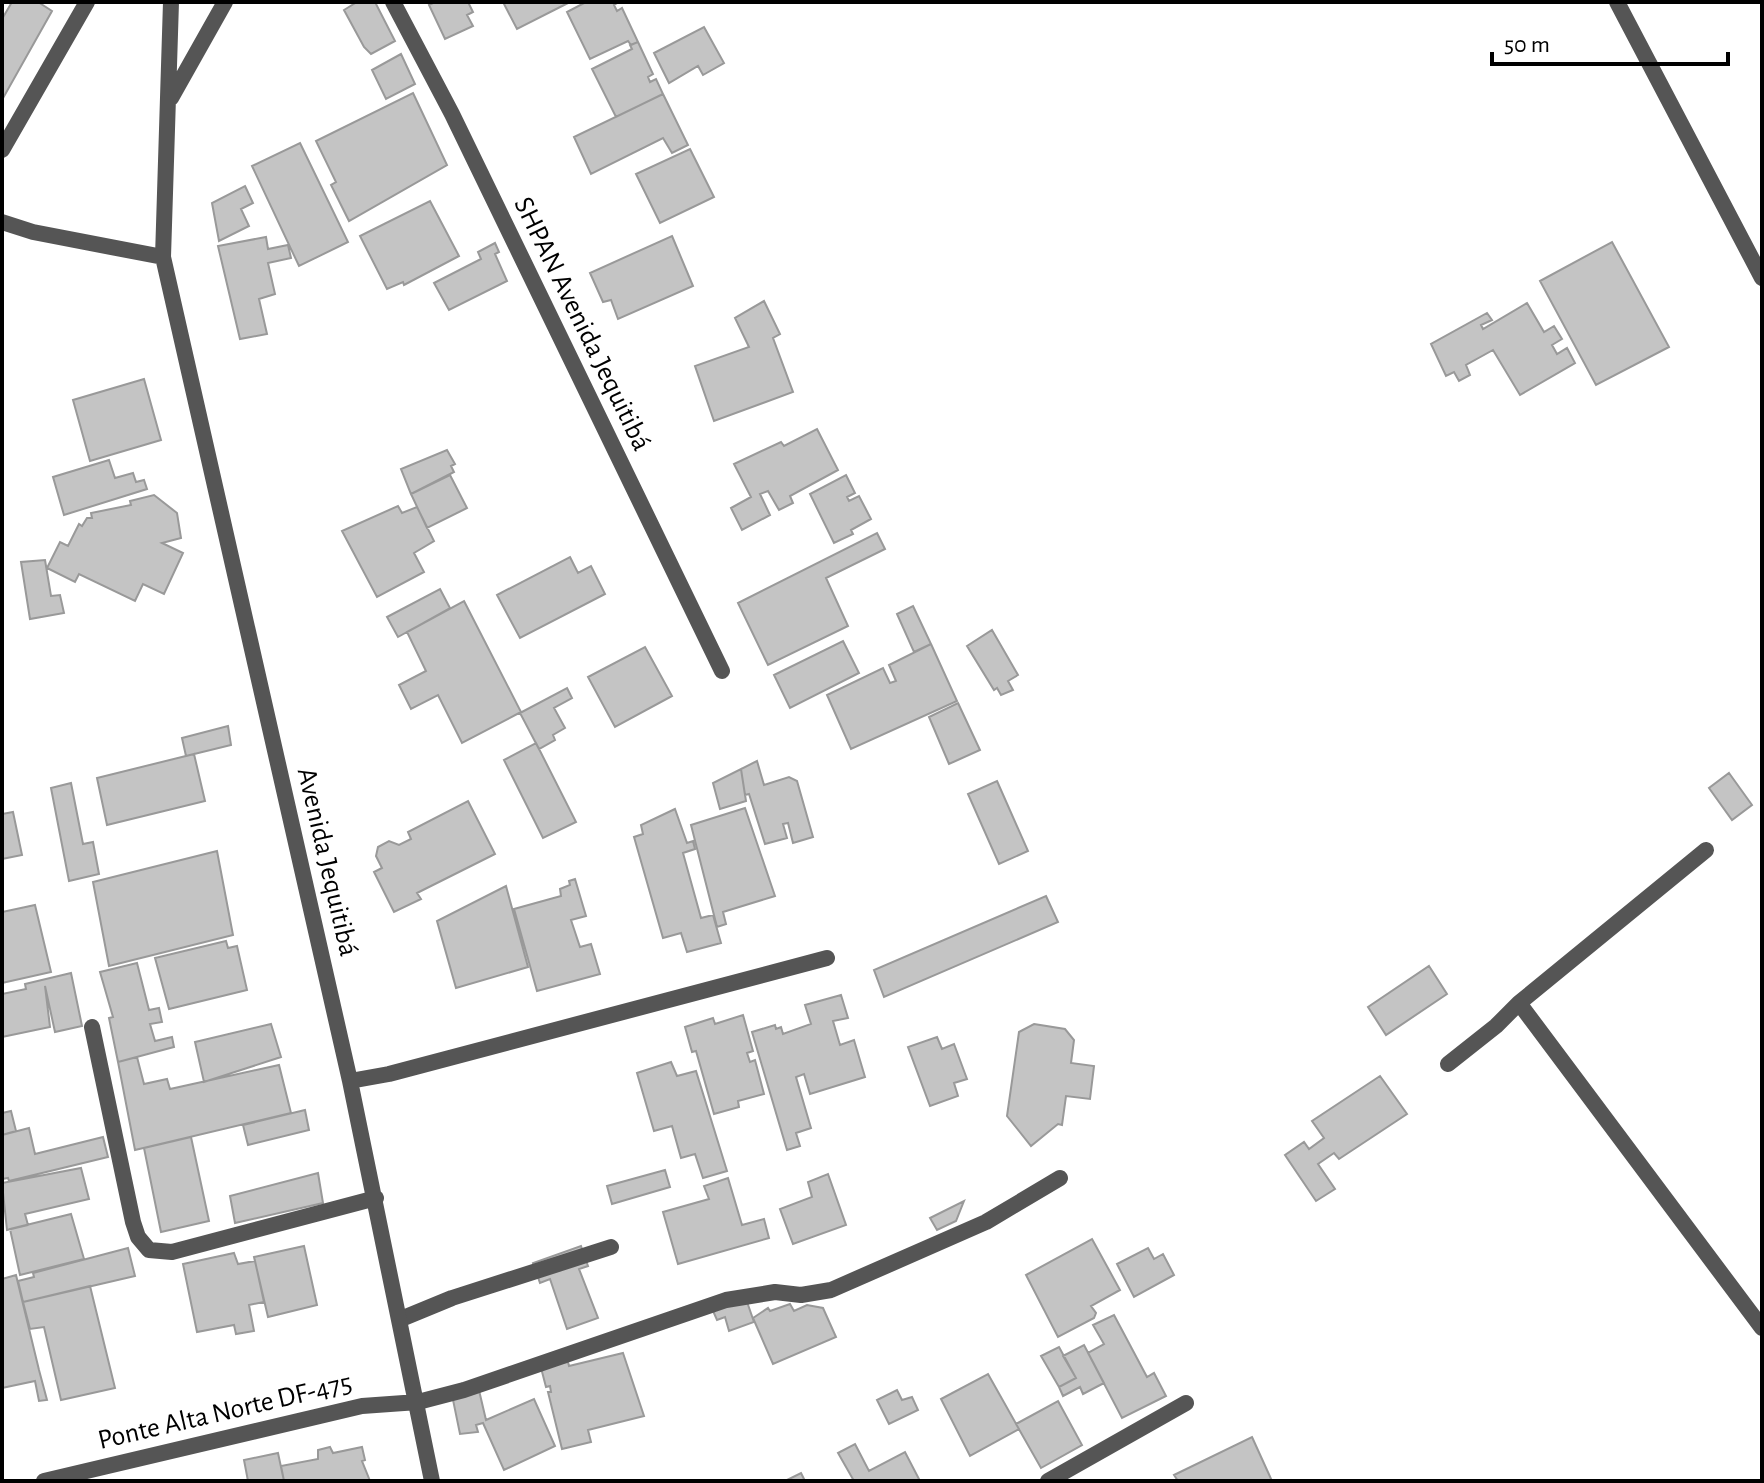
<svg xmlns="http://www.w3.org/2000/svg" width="1764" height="1483" font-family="'Alegreya Sans',sans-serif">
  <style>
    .building { fill: #c4c4c4; stroke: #999; stroke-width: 2 }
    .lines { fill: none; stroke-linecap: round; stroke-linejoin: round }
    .service { stroke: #555; stroke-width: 16 }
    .minor { stroke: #555; stroke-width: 16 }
    .tertiary { stroke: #555; stroke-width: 16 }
    .labels { text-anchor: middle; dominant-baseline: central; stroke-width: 6; stroke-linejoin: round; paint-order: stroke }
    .street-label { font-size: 28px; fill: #000; stroke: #fff }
  </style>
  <rect width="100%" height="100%" fill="#fff"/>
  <path class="building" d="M12,2H38L52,11L2,100V19Z
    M357,2H375L395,41L371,54L364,47L344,10Z
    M435,2H468L473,12L467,15L473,26L445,39L429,5Z
    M503,2H570L517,29Z
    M586,2H619L614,5L617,11L622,8L638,42L631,45L628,41L590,59L567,12Z
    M704,27L724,63L703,75L698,66L669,83L654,53Z
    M638,42L653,74L648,77L650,82L656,79L663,94L616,117L592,69L632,49L630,45Z
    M401,54L415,84L386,99L372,70Z
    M413,93L447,165L349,221L331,185L336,182L316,141Z
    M663,94L688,145L672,153L663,138L591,174L574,137Z
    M300,143L348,242L299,266L252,166Z
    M690,149L714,197L660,223L636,174Z
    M245,186L253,203L241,209L249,226L219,241L212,203Z
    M430,201L459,256L404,285L403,282L387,289L360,236Z
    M672,236L693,286L618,319L611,300L603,302L590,273Z
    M266,237L268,249L288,245L291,258L268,263L275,294L259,299L267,334L240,339L218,246Z
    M1612,242L1669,347L1596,385L1540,281Z
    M495,243L499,252L495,254L507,281L449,310L434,283L481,259L478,252Z
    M764,301L780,334L773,338L793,392L714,421L695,366L749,347L735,318Z
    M1527,303L1544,332L1554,326L1562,339L1552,345L1557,354L1567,348L1575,363L1520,395L1493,350L1466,365L1470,375L1459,381L1454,372L1446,376L1431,344L1487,313L1492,320L1481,325L1483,329Z
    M144,379L161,440L90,461L73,400Z
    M817,429L838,470L790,496L793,503L779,510L768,491L760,494L770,515L742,530L731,508L751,497L734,464L781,442L784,446Z
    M447,450L455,464L451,466L454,472L411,494L401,469Z
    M109,460L115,478L133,473L136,482L144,480L147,489L64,515L53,477Z
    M450,475L467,508L427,528L411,494Z
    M846,475L855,493L847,497L849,501L859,496L871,519L851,530L853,534L834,543L810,494Z
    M154,495L177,513L181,538L162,543L183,553L164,594L143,584L135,601L79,574L75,582L47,568L60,542L68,546L79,524L82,526L87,518H92L91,513L131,505L130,501Z
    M398,506L402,513L417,507L434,541L414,553L424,572L377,597L342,531Z
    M877,533L885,549L826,578L848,626L768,665L738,603Z
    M570,557L578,573L591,566L605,594L520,638L497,595Z
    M45,560L51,596L60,595L64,613L30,619L21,562Z
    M440,589L450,608L398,637L387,617Z
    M464,601L521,712L462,743L438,695L411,709L399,685L426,671L407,632Z
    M913,606L931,644L914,652L897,614Z
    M992,630L1018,675L1008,681L1013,690L1001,695L997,688L994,690L967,646Z
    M843,641L859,673L790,708L774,675Z
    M931,644L957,701L851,749L827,695L883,668L890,683L896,681L889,665Z
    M645,647L672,696L615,727L588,677Z
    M567,688L572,698L554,708L565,728L553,735L555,740L539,749L520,713Z
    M958,703L980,750L949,764L929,717Z
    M228,726L231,745L186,756L182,738Z
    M536,743L576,822L543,838L504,760Z
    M194,754L205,801L107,825L97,778Z
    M757,761L764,785L789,777L797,781L813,837L793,843L788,823L783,824L787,838L765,844L749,794L745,795L741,769Z
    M741,769L746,801L720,809L713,783Z
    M1729,773L1752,805L1732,820L1709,788Z
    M997,781L1028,851L999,864L968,794Z
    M71,783L83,844L93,842L99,874L69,881L51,788Z
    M468,801L495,854L417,893L421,899L394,912L374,872L382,868L376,856L378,847L389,841L399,845L411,839L408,832Z
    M745,808L775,896L723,912L726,924L717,927L691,825Z
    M675,809L687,843L693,841L695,849L683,853L701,918L713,915L721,943L687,952L681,933L663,938L634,837L643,834L641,825Z
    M13,812L22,855L2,859V814Z
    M217,851L233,935L109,966L93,882Z
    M575,879L586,916L571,920L580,947L591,944L600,974L537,991L514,909L561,896L560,889L570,885L569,881Z
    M506,886L528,967L456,988L437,921Z
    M1046,896L1058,922L884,997L874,970Z
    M35,905L51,972L2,983V912Z
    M226,941L228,948L237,946L247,990L169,1009L155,958Z
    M137,963L149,1010L159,1008L162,1022L150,1024L155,1041L172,1037L174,1047L118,1062L109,1018L113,1017L100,972Z
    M1429,966L1447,994L1386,1035L1368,1007Z
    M71,973L82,1026L55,1032L45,986L50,1027L2,1037V994L26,989L25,984Z
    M841,995L848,1018L833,1021L840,1045L854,1040L865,1077L810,1094L804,1074L796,1077L811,1128L796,1133L800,1146L787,1150L752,1032L775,1025L776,1029L781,1027L783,1034L811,1024L805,1005Z
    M743,1015L753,1051L747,1053L750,1062L755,1060L764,1094L738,1101L739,1107L714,1114L696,1051L692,1052L685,1027L713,1018L715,1024Z
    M271,1024L281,1057L204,1082L195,1042Z
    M1034,1024L1065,1029L1074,1040L1071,1063L1094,1066L1090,1099L1066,1096L1062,1125L1058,1124L1031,1146L1007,1116L1019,1032Z
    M937,1037L942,1049L954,1044L967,1079L954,1083L958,1096L930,1106L908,1047Z
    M137,1057L144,1084L167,1079L170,1089L279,1065L291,1113L135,1150L118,1062Z
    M671,1062L677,1076L696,1071L727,1171L703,1178L695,1154L681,1158L672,1126L654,1131L637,1073Z
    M1380,1076L1407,1114L1339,1159L1334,1153L1318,1164L1335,1189L1316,1201L1285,1155L1304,1142L1309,1149L1324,1138L1312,1121Z
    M305,1110L309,1130L248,1145L243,1125Z
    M11,1111L16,1131L2,1135V1113Z
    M29,1128L35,1154L103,1137L108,1157L9,1181L8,1178L2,1179V1135Z
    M191,1137L209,1221L161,1232L144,1148Z
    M81,1168L89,1199L25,1214L28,1225L7,1230L2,1183Z
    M665,1170L670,1187L612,1204L607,1186Z
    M318,1173L323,1203L235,1223L230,1196Z
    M828,1174L846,1225L793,1244L780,1209L812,1197L808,1182Z
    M728,1178L742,1225L764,1219L769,1238L678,1264L663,1212L709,1199L704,1186Z
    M964,1201L956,1221L937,1230L930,1218Z
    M71,1214L84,1259L20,1275L10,1229Z
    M1092,1239L1120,1290L1091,1306L1096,1313L1094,1318L1058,1337L1026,1275Z
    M304,1246L317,1305L268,1317L254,1257Z
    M581,1246L588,1266L579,1269L598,1318L567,1329L550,1279L540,1283L533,1263Z
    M128,1248L135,1276L23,1302L18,1281L34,1277L33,1273Z
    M1148,1248L1154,1259L1163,1254L1174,1275L1134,1297L1117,1264Z
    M234,1253L238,1264L255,1261L264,1302L249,1305L254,1331L236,1334L234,1325L197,1332L183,1264Z
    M16,1275L39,1370L47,1400L39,1401L35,1381L2,1388V1279Z
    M90,1286L115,1388L61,1400L44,1327L30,1329L23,1302Z
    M746,1299L754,1322L729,1331L725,1317L717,1320L710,1304Z
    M790,1304L794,1311L807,1305L823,1308L836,1337L773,1364L753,1318L768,1308L770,1311Z
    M1114,1315L1147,1377L1154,1373L1166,1396L1122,1418L1088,1353L1104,1344L1093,1325Z
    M1084,1345L1104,1383L1083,1394L1080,1387L1063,1396L1059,1387L1076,1378L1063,1356Z
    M1059,1347L1076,1378L1059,1387L1041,1356Z
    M623,1353L644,1416L588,1430L591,1442L562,1449L548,1392H551L550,1386L546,1387L540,1364L568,1362L569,1366Z
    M988,1374L1019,1429L970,1456L941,1399Z
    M478,1386L486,1420L534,1399L555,1446L504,1470L483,1423L476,1425L478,1432L460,1434L452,1395Z
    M897,1390L902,1400L912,1397L918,1410L889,1424L877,1400Z
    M1058,1401L1082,1445L1041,1468L1016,1424Z
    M1252,1437L1272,1481H1178L1174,1475Z
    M855,1444L869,1471L905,1452L920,1481H854L838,1453Z
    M330,1447L333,1453L362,1447L365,1460L362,1461L370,1481H284L281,1466L318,1459V1450Z
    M278,1453L284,1481H248L244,1460Z
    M801,1473L805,1481H785Z"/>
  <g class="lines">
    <path class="service" d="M401,1319L452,1298L611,1247
      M418,1402L464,1390L726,1300L775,1292L801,1295L831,1290L986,1222L1060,1178"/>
    <path class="minor" d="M171,2L163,257L350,1081L432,1481
      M393,2L452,114L722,671
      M1617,2L1762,278
      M171,98L225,2
      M2,222L33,232L163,257
      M1519,1003L1706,850
      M92,1027L133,1222L138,1237L149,1250L172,1252L376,1198
      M1448,1064L1496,1026L1519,1003L1762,1328
      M350,1081L389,1074L827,958
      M44,1481L362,1406L418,1402
      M1048,1481L1186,1403"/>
    <path class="tertiary" d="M2,150L87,2"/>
  </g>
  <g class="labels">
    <g class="street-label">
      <text transform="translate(582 324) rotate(64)">SHPAN Avenida Jequitibá</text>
      <text transform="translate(327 862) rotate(77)">Avenida Jequitibá</text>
      <text transform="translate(225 1412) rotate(-13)">Ponte Alta Norte DF-475</text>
    </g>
  </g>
  <rect width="1764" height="1483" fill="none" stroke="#000000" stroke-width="8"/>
  <path d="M1492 52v12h236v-12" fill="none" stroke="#000000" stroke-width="4"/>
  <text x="1504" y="52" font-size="24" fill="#000000" stroke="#ffffff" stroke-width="6" paint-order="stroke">50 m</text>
</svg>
